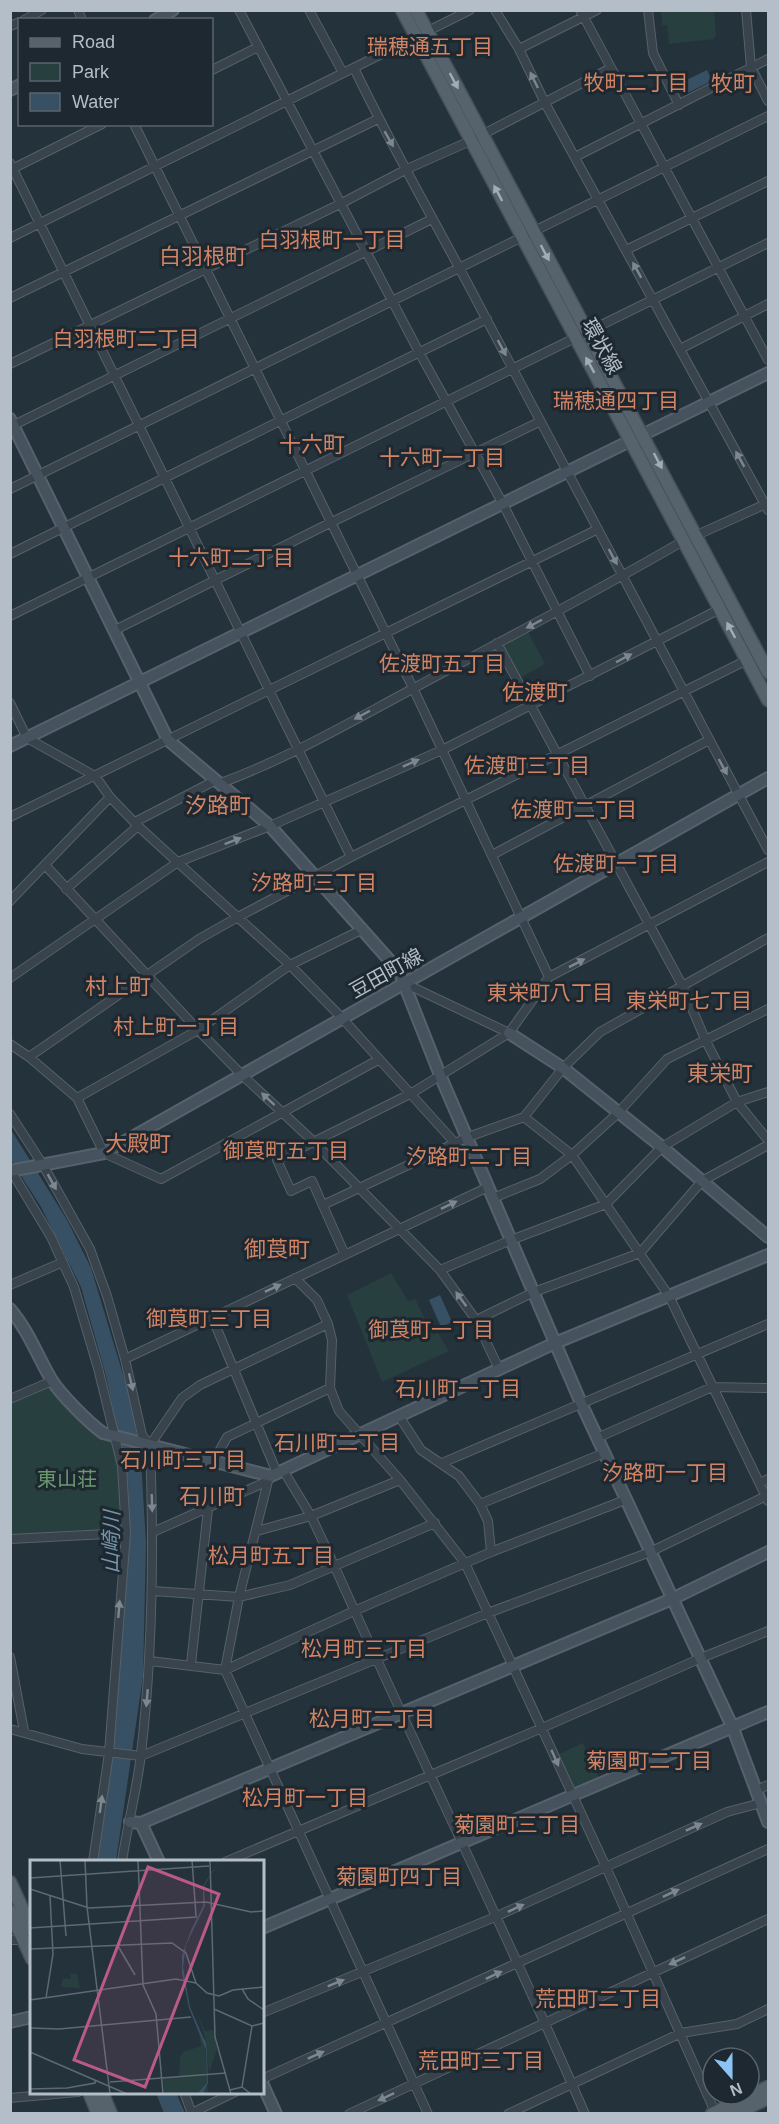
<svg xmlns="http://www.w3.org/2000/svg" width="779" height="2124" font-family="Arial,'Noto Sans JP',sans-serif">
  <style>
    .green { fill: #273f3e }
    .water { fill: #385063 }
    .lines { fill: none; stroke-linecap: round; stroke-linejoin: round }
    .street-casing { stroke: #56616a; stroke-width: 10 }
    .secondary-casing { stroke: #56616a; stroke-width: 14 }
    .primary-casing { stroke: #444f58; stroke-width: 15 }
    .street { stroke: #38434c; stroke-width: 8 }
    .secondary { stroke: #46535f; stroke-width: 10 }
    .primary { stroke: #56636c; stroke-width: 12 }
    .oneway { fill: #7c8790 }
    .oneway2 { fill: #a0acb6 }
    .labels { text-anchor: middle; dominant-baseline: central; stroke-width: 6; stroke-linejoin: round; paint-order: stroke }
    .street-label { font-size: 20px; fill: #b3bec8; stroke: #1d2831 }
    .park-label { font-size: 20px; fill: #6b986f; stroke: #1d2831 }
    .neighbourhood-label { font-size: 21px; fill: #d28464; stroke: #1d2831 }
    .water-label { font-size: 21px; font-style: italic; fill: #7494aa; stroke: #1d2831 }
    .quarter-label { font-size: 22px; fill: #d28464; stroke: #1d2831 }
    .inset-road { fill: none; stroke: #5d6a74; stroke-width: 1.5 }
    .view { fill: #bc5a87; fill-opacity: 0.15; stroke: #bc5a87; stroke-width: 3 }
    .inset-edge { fill: none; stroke: #b3bec8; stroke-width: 3 }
  </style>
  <rect width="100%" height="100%" fill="#24323c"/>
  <path class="green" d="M661,11H714L716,34L714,39L669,44L667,25H662Z
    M527,630L545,664L520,678L502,644Z
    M391,1273L408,1301L415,1299L433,1335L438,1333L449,1351L382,1382L347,1295Z
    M52,1381L94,1427L120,1439L126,1533L11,1539V1399Z
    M583,1743L599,1778L574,1788L559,1754Z"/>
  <path class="water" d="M707,70L712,81L685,94L680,83Z
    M10,1128L67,1220L91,1268L131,1401L141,1460L146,1543L143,1676L116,1861H98L113,1750L125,1603L129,1514L128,1480L106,1376L81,1287L41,1207L11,1160Z
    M440,1295L452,1322L441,1327L429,1300Z
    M156,2093H176L185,2113H164Z"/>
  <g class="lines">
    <defs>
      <path id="street" d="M78,10L82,20
        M239,10L419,352L503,504L590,676
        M309,10L343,73
        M495,10L519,49L545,103L768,510
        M580,10L768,360
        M648,10L653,53L679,105
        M746,10L751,67L768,101
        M24,20L42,10
        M10,26L20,22
        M428,31L470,10
        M519,49L597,10
        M354,68C393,150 439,228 481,309C576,490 672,670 768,850
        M212,70L258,47
        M134,124L413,688L549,977
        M575,157L768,59
        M10,163L351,857
        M10,170L102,124
        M10,238L416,37
        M626,250L768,181
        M10,298L378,119
        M680,349L768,304
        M10,364L340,204L407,169L470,141L611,68
        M10,427L432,219
        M10,489L768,116
        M697,535L768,503
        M10,554L487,319
        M10,616L768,243
        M115,630L330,523L539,422
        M497,643L682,985L705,1039L737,1102L768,1140
        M10,703L27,738L95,776L110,797L138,826L290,965L342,1018L455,1143
        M221,783C289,758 352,721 416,687C505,639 596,592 683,541
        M10,817L598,529
        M135,822L216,780
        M492,855L709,740
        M45,865L198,1030L241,1074L314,1142L440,1270L476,1320L499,1369
        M66,889L138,826
        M10,901L110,797
        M768,938L600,1032L563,1068L524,1117L572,1155L669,1296L768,1501
        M10,978L178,862L270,826L442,750L720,609
        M404,983L509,1033
        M10,1044L29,1057L77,1098L104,1153L161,1179L378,1060
        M29,1057L199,939L238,917L351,857L747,660
        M77,1098L198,1030L290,965L363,929
        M10,1114L43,1165L90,1249L107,1296L125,1359L142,1435L150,1445C154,1548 153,1651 141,1754C137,1790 127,1826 122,1862
        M10,1169L51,1237L74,1287L98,1368L122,1466L126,1533L109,1753L93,1862
        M493,1198L540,1179L572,1155L618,1113L667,1059L768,1009
        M323,1205L468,1137L524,1117
        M345,1255L312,1181L291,1191L277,1160L412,1093L509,1033L549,977L768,862
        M440,1270L511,1240L606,1204L662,1147L737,1102L768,1092
        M295,1278L317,1300L328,1324L332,1340L330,1388L339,1411L400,1480L465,1563L606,1867L715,2112
        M10,1285L63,1262
        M212,1317L277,1473
        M476,1320L534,1292L640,1253L702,1181L768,1145
        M125,1359L488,1187
        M10,1399L52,1381
        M399,1416L421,1450L459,1476L480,1504L488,1521L491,1552
        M597,1438L712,1387L768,1388
        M150,1445L182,1398L200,1385L328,1324
        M214,1461L227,1437L330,1388
        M442,1463L768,1324
        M283,1470L311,1516L334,1565C416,1749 505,1929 585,2114
        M271,1476L268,1481L239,1597L225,1670L428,2114
        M760,1483L768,1479
        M480,1504L604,1453
        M257,1531L311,1516L400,1480
        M153,1532L268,1481
        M10,1539L126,1533
        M153,1591L239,1597L290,1585L435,1523
        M10,1657L24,1731
        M150,1661L225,1670L354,1611L491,1552L625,1500
        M191,1664L208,1509
        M10,1729L82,1749L141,1756L488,1613L650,1552L766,1496
        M757,1790L768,1785
        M225,1862L542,1728L701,1658L768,1631
        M10,1940H23
        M262,2013L495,1917L727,1812L761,1803
        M262,2079L768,1849
        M184,2092L192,2114
        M10,2098L78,2092
        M192,2113L235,2092
        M349,2114L768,1919
        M508,2114L681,2033L737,2024L768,2009"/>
      <path id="secondary" d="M155,20L173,10
        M10,90L20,85
        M10,419L168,740L270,826L399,971L440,1075L581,1403L732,1726L768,1822
        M10,746L768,373
        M509,1033L563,1068L662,1147L768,1237
        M10,1171L104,1153L768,778
        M10,1309C28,1330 37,1355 51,1379C60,1394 89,1423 103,1433L271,1476L555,1343L768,1255
        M130,1822L141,1823L672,1599L768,1552
        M141,1823L159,1862
        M262,1928L768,1712
        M10,2022L32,2017
        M262,2083L276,2114"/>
      <path id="primary" d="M402,10L768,700
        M416,10L768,672
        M10,1882L32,1930
        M10,1911L32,1959
        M89,2092L98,2114
        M102,2092L111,2114
        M712,2114L768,2087
        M735,2114L768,2098"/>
    </defs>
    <use href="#street" class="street-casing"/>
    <use href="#secondary" class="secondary-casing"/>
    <use href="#primary" class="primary-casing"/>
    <use href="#street" class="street"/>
    <use href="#secondary" class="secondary"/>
    <use href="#primary" class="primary"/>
  </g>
  <defs><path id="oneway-solid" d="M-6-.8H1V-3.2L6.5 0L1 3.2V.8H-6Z" transform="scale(1.5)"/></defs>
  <g class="oneway">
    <use href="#oneway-solid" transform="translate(534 80) rotate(-116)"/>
    <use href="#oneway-solid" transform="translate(389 139) rotate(60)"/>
    <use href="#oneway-solid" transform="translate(637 270) rotate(-119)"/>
    <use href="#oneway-solid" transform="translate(502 348) rotate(62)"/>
    <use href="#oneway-solid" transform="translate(740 459) rotate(-119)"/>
    <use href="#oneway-solid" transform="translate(613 557) rotate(62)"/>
    <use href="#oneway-solid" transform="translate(534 624) rotate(152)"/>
    <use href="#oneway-solid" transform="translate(624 658) rotate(-28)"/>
    <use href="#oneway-solid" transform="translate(362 715) rotate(152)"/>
    <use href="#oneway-solid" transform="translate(411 763) rotate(-24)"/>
    <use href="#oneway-solid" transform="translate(723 767) rotate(62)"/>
    <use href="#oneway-solid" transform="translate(233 841) rotate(-21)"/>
    <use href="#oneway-solid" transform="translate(577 963) rotate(-27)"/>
    <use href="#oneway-solid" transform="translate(268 1099) rotate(-137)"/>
    <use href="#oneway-solid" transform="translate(52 1182) rotate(61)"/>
    <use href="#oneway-solid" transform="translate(449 1205) rotate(-26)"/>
    <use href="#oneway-solid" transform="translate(273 1288) rotate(-25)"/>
    <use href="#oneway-solid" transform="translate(461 1299) rotate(-126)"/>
    <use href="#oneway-solid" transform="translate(131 1382) rotate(77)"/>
    <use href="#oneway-solid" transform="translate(152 1503) rotate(88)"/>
    <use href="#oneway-solid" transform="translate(119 1609) rotate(-85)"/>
    <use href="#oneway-solid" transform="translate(147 1698) rotate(95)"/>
    <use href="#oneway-solid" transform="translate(555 1758) rotate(66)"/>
    <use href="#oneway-solid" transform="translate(101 1804) rotate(-82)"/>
    <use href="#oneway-solid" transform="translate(694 1827) rotate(-24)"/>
    <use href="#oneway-solid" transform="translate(671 1893) rotate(-25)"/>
    <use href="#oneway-solid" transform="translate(516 1908) rotate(-25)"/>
    <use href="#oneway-solid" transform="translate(677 1961) rotate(155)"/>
    <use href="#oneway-solid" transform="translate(494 1975) rotate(-25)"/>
    <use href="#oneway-solid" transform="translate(336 1983) rotate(-22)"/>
    <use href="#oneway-solid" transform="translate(316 2055) rotate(-24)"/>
    <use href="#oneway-solid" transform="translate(386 2097) rotate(155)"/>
  </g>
  <g class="oneway2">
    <use href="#oneway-solid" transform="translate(454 81) rotate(62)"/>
    <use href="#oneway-solid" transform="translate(498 193) rotate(-118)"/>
    <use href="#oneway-solid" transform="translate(545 253) rotate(62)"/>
    <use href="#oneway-solid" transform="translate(590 365) rotate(-119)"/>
    <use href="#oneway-solid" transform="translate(658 461) rotate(62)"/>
    <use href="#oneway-solid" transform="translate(731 630) rotate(-118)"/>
  </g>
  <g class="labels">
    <g class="street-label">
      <text transform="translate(602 346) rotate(61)">環状線</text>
      <text transform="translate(386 973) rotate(-29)">豆田町線</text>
    </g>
    <g class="park-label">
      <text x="67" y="1479">東山荘</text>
    </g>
    <g class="neighbourhood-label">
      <text x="430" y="46">瑞穂通五丁目</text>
      <text x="636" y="82">牧町二丁目</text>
      <text x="332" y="239">白羽根町一丁目</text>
      <text x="126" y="338">白羽根町二丁目</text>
      <text x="616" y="400">瑞穂通四丁目</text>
      <text x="442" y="457">十六町一丁目</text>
      <text x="231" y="557">十六町二丁目</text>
      <text x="442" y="663">佐渡町五丁目</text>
      <text x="527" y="765">佐渡町三丁目</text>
      <text x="574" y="809">佐渡町二丁目</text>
      <text x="616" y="863">佐渡町一丁目</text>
      <text x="314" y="882">汐路町三丁目</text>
      <text x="550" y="992">東栄町八丁目</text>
      <text x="689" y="1000">東栄町七丁目</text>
      <text x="176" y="1026">村上町一丁目</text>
      <text x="286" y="1150">御莨町五丁目</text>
      <text x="469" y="1156">汐路町二丁目</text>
      <text x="209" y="1318">御莨町三丁目</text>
      <text x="431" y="1329">御莨町一丁目</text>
      <text x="458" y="1388">石川町一丁目</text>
      <text x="337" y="1442">石川町二丁目</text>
      <text x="183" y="1459">石川町三丁目</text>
      <text x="665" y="1472">汐路町一丁目</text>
      <text x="271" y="1555">松月町五丁目</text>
      <text x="364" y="1648">松月町三丁目</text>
      <text x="372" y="1718">松月町二丁目</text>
      <text x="649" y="1760">菊園町二丁目</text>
      <text x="305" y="1797">松月町一丁目</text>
      <text x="517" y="1824">菊園町三丁目</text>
      <text x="399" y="1876">菊園町四丁目</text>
      <text x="598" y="1998">荒田町二丁目</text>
      <text x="481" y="2060">荒田町三丁目</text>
    </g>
    <g class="water-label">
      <text transform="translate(111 1542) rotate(-89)">山崎川</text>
    </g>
    <g class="quarter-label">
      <text x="733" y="83">牧町</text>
      <text x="203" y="256">白羽根町</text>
      <text x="312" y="444">十六町</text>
      <text x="535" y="692">佐渡町</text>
      <text x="218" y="805">汐路町</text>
      <text x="118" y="986">村上町</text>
      <text x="720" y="1073">東栄町</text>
      <text x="138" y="1143">大殿町</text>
      <text x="277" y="1249">御莨町</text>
      <text x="212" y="1496">石川町</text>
    </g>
  </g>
  <g transform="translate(30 1860)">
    <rect width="234" height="234" fill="#24323c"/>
    <path d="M40,113L47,114L50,128L31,127L33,118L41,119ZM167,153L175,171L184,170L187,190L179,213L176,181ZM169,173L175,183L178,234H134L133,218L149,216L150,197L153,192L171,186Z" fill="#273f3e"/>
    <path d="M190,0L174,26L175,46L156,85L153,107L160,147L173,177L176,182L177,191L178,223L173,233L167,234L177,223L176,190L159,148L152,114V95L161,70L173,46V26Z" fill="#385063"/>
    <path class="inset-road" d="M30,0L36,76M55,0L57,47L80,234M108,0L113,125L126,154L133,234M162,0L166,56M180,0L185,177L201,234M0,18L179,6M0,29L59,48L176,42L221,52L234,51M0,68L167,57M88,86L105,115M0,89L142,83L156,93L166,123L177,133L189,136L203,130L234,127M212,129L218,139L234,150M16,138L23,94L20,36M0,140L146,119L166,123M184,149L222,166L234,163M0,168L29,169L161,157M0,192L97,234M80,222L196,213M212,227L222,166M0,229L37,228L65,223V220M200,230L212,227L221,234"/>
    <path class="view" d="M118,7L189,34L115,227L44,200Z"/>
    <rect width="234" height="234" class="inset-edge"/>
  </g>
  <rect width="779" height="2124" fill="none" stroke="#b3bec8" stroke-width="24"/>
  <rect x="18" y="18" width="195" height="108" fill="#1d2831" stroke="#59646d" stroke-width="1.5"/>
  <rect x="30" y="38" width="30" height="9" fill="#56636c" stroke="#59646d" stroke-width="1.5"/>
  <text x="72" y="48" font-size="18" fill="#b3bec8">Road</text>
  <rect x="30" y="63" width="30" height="18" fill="#273f3e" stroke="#59646d" stroke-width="1.5"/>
  <text x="72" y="78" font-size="18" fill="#b3bec8">Park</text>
  <rect x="30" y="93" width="30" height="18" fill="#385063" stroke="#59646d" stroke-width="1.5"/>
  <text x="72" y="108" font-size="18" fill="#b3bec8">Water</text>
  <g transform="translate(731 2076) rotate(159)"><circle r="28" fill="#1d2831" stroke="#59646d" stroke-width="1.5"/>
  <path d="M0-4.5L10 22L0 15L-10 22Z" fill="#8bc3f5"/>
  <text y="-9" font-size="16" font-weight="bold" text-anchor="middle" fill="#b3bec8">N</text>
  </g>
</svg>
